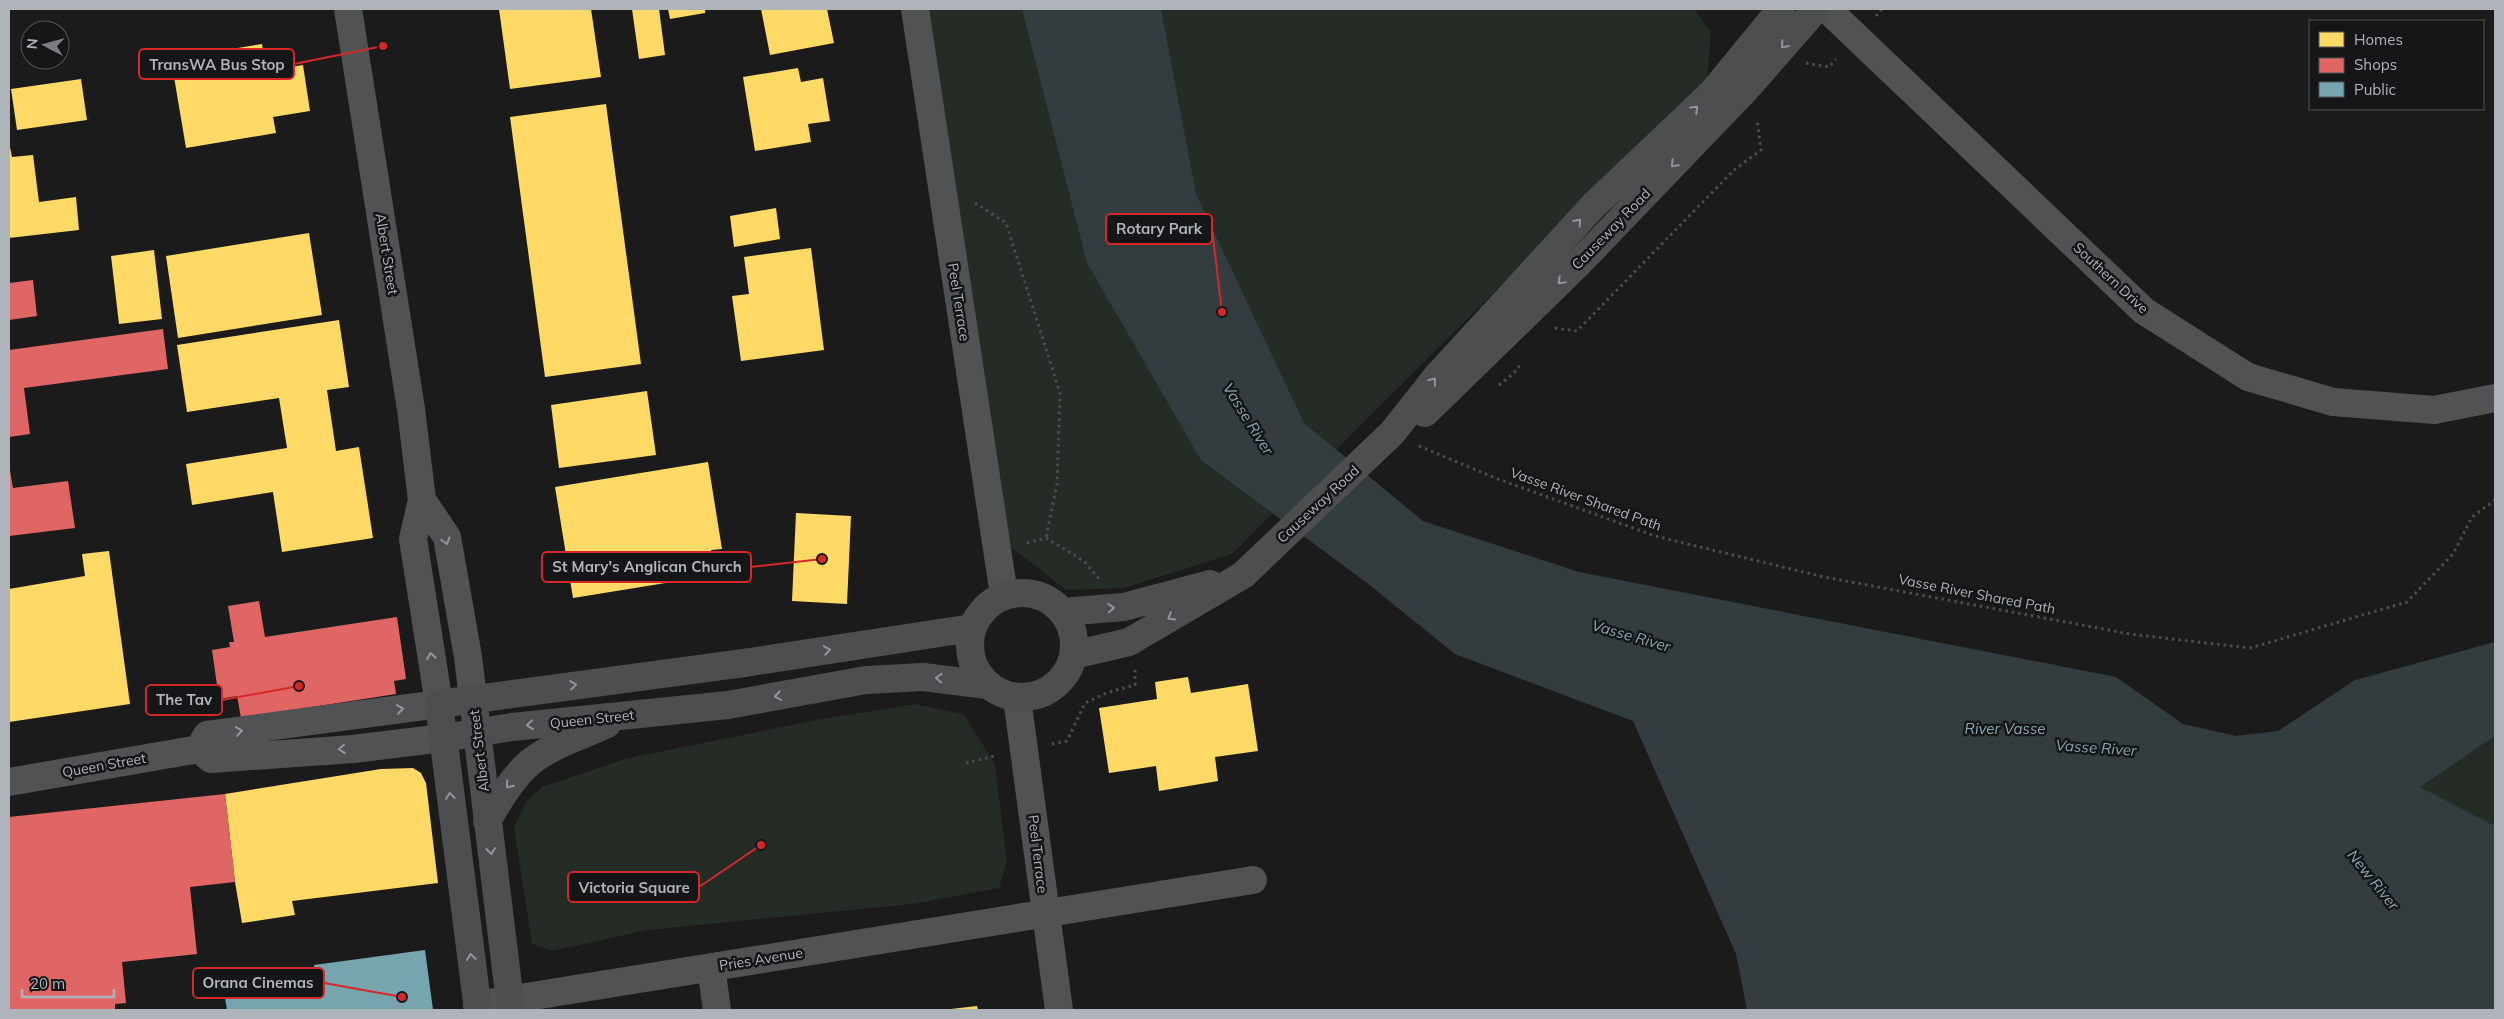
<svg xmlns="http://www.w3.org/2000/svg" width="2504" height="1019" font-family="Mulish,sans-serif">
<rect width="100%" height="100%" fill="#1b1b1b"/>
<!-- green -->
<path fill="#252b25" d="M920,9H1694L1711,32L1707,80L1232,554L1124,588L1066,590L1008,545Z
M915,704L963,714L995,764L1007,862L999,888L913,904L647,930L552,951L532,944L514,827L526,802L542,787L628,758L822,719Z
M2495,736V826L2419,787Z"/>
<!-- water -->
<path fill="#333d40" d="M1022,9H1161L1196,194L1304,423L1423,521L1579,572L2116,677L2183,724L2236,736L2278,731L2355,680L2495,642V736L2420,787L2495,826V1010H1747L1736,954L1633,721L1455,654L1367,583L1201,460L1087,263Z"/>
<!-- homes -->
<path fill="#ffd966" d="M499,9H591L601,77L510,89Z
M632,9H659L665,55L639,59Z
M668,9H705V13L670,19Z
M761,9H827L834,43L770,55Z
M262,44L266,71L303,65L310,111L273,117L276,133L186,148L171,59Z
M798,68L801,82L823,78L830,121L808,124L811,142L755,151L743,77Z
M81,79L87,120L17,130L11,89Z
M606,104L641,364L545,377L510,117Z
M9,142L12,157L33,155L39,202L76,197L79,230L9,238Z
M776,208L780,239L734,247L730,216Z
M309,233L322,315L178,338L166,256Z
M811,248L824,350L741,361L732,296L749,294L744,257Z
M154,250L162,319L119,324L111,256Z
M339,320L349,387L327,390L336,451L359,447L373,538L282,552L273,492L192,505L186,464L287,448L279,398L187,412L177,345Z
M647,391L656,455L559,468L551,405Z
M708,462L722,549L711,550L715,575L573,598L555,487Z
M796,513L851,516L847,604L792,601Z
M109,551L130,704L9,722V589L85,576L82,554Z
M1188,677L1191,693L1248,684L1258,751L1215,757L1218,781L1159,791L1156,766L1109,773L1099,708L1157,699L1155,682Z
M413,768L421,773L426,783L438,883L292,901L295,915L242,923L235,882L225,794L381,769Z
M977,1006L978,1010H951V1009Z"/>
<!-- shops -->
<path fill="#e06666" d="M33,280L37,316L9,320V283Z
M163,329L168,369L24,388L30,434L9,437V350Z
M9,465L13,488L68,481L75,528L9,536Z
M259,601L265,637L397,617L406,679L394,681L396,694L241,718L237,696L219,699L212,650L230,647L229,642H234L228,606Z
M225,794L235,882L190,887L197,954L122,962L126,1003L115,1004V1010H9V817Z"/>
<!-- public -->
<path fill="#76a5af" d="M425,950L433,1010H227L224,992L316,980L314,965Z"/>
<g fill="none" stroke-linecap="round" stroke-linejoin="round">
<!-- path -->
<path stroke="#4b4d4f" stroke-width="3" stroke-dasharray="2.5 4" stroke-linecap="butt" d="M1876,16L1882,9
M1806,63L1829,67L1836,59
M975,203L1006,223L1060,393L1057,484L1046,538
M1555,328L1577,331L1734,170L1761,150L1757,120
M1499,385L1513,374L1520,365
M1419,446L1498,479L1655,536L1824,577L2130,634L2250,648L2407,602L2453,554L2472,517L2495,500
M1027,543L1046,538L1084,561L1100,580
M1052,744L1067,741L1085,703L1106,693L1135,685V670
M966,763L994,756"/>
<!-- minor -->
<path stroke="#505254" stroke-width="28" d="M915,9L1004,595
M1827,9L2144,311L2248,377L2333,402L2434,410L2495,398
M422,500L447,537L468,657L473,698
M1017,698L1059,1010
M199,749L207,735L439,704L413,539L422,500L411,409L348,9
M9,782L199,749L211,759L353,749L443,738
M711,967L717,1010
M477,1005L1253,880"/>
<!-- major -->
<path stroke="#4d4e50" stroke-width="28" d="M1425,413L1577,265L1746,89L1816,9
M970 645a52 52 0 1 1 104 0a52 52 0 1 1-104 0Z
M1063,612L1124,607L1210,584
M1073,655L1129,642L1243,575L1392,433L1438,375L1594,205L1712,93L1781,9
M475,715L511,1010
M443,738L512,727L728,705L866,680L923,677L987,685
M487,821C498,802 509,783 525,767C546,746 581,737 607,724
M478,1010L439,704L744,663L972,628"/>
</g>
<!-- one-way arrows -->
<defs><path id="oneway-chevron" d="M-2-3.5L2.5 0L-2 3.5" fill="none" stroke-width="1.6" stroke-linecap="round" stroke-linejoin="round" transform="scale(1.25)"/></defs>
<g stroke="#91959a">
<use href="#oneway-chevron" transform="translate(1784 45) rotate(131)"/>
<use href="#oneway-chevron" transform="translate(1695 109) rotate(-44)"/>
<use href="#oneway-chevron" transform="translate(1674 164) rotate(134)"/>
<use href="#oneway-chevron" transform="translate(1578 222) rotate(-48)"/>
<use href="#oneway-chevron" transform="translate(1561 281) rotate(135)"/>
<use href="#oneway-chevron" transform="translate(1433 381) rotate(-51)"/>
<use href="#oneway-chevron" transform="translate(1111 608) rotate(-4)"/>
<use href="#oneway-chevron" transform="translate(1171 617) rotate(149)"/>
<use href="#oneway-chevron" transform="translate(827 650) rotate(-9)"/>
<use href="#oneway-chevron" transform="translate(939 678) rotate(-176)"/>
<use href="#oneway-chevron" transform="translate(573 685) rotate(-7)"/>
<use href="#oneway-chevron" transform="translate(778 696) rotate(170)"/>
<use href="#oneway-chevron" transform="translate(530 725) rotate(174)"/>
<use href="#oneway-chevron" transform="translate(509 785) rotate(129)"/>
<use href="#oneway-chevron" transform="translate(450 796) rotate(-97)"/>
<use href="#oneway-chevron" transform="translate(491 851) rotate(83)"/>
<use href="#oneway-chevron" transform="translate(471 957) rotate(-97)"/>
</g>
<g stroke="#92979b">
<use href="#oneway-chevron" transform="translate(446 541) rotate(74)"/>
<use href="#oneway-chevron" transform="translate(431 656) rotate(-99)"/>
<use href="#oneway-chevron" transform="translate(400 709) rotate(-8)"/>
<use href="#oneway-chevron" transform="translate(239 731) rotate(-8)"/>
<use href="#oneway-chevron" transform="translate(342 749) rotate(176)"/>
</g>
<g text-anchor="middle" stroke-width="5" stroke-linejoin="round" paint-order="stroke">
<!-- street labels -->
<g font-size="14" fill="#aeb4ba" stroke="#151617">
<text transform="translate(1611 229) rotate(-46)" y="5">Causeway Road</text>
<text transform="translate(387 254) rotate(81)" y="5">Albert Street</text>
<text transform="translate(2111 278) rotate(43)" y="5">Southern Drive</text>
<text transform="translate(959 302) rotate(81)" y="5">Peel Terrace</text>
<text transform="translate(1586 499) rotate(20)" y="5">Vasse River Shared Path</text>
<text transform="translate(1318 504) rotate(-43)" y="5">Causeway Road</text>
<text transform="translate(1977 594) rotate(11)" y="5">Vasse River Shared Path</text>
<text transform="translate(592 719) rotate(-6)" y="5">Queen Street</text>
<text transform="translate(479 751) rotate(-97)" y="5">Albert Street</text>
<text transform="translate(104 765) rotate(-10)" y="5">Queen Street</text>
<text transform="translate(1038 854) rotate(83)" y="5">Peel Terrace</text>
<text transform="translate(761 959) rotate(-9)" y="5">Pries Avenue</text>
</g>
<!-- water labels -->
<g font-size="15" font-style="italic" fill="#89a7b2" stroke="#151617">
<text transform="translate(1248 419) rotate(58)" y="5">Vasse River</text>
<text transform="translate(1631 636) rotate(16)" y="5">Vasse River</text>
<text x="2005" y="734">River Vasse</text>
<text transform="translate(2096 748) rotate(4)" y="5">Vasse River</text>
<text transform="translate(2373 880) rotate(51)" y="5">New River</text>
</g>
</g>
<!-- callouts -->
<path fill="none" stroke="#d62828" stroke-width="2" d="M383 46L294 64M1222 312L1212 229M822 559L751 567M299 686L222 700M761 845L699 887M402 997L324 983"/>
<g fill="#d62828" stroke="#151617" stroke-width="2">
<circle cx="383" cy="46" r="5"/>
<circle cx="1222" cy="312" r="5"/>
<circle cx="822" cy="559" r="5"/>
<circle cx="299" cy="686" r="5"/>
<circle cx="761" cy="845" r="5"/>
<circle cx="402" cy="997" r="5"/>
</g>
<g fill="#151617" stroke="#d62828" stroke-width="2">
<rect x="139" y="49" width="155" height="30" rx="5"/>
<rect x="1106" y="214" width="106" height="30" rx="5"/>
<rect x="542" y="552" width="209" height="30" rx="5"/>
<rect x="146" y="685" width="76" height="30" rx="5"/>
<rect x="568" y="872" width="131" height="30" rx="5"/>
<rect x="193" y="968" width="131" height="30" rx="5"/>
</g>
<g font-size="15" text-anchor="middle" font-weight="bold" fill="#aeb4ba">
<text x="217" y="70">TransWA Bus Stop</text>
<text x="1159" y="234">Rotary Park</text>
<text x="647" y="572">St Mary's Anglican Church</text>
<text x="184" y="705">The Tav</text>
<text x="634" y="893">Victoria Square</text>
<text x="258" y="988">Orana Cinemas</text>
</g>
<!-- border -->
<rect width="2504" height="1019" fill="none" stroke="#aeb4ba" stroke-width="20"/>
<!-- legend -->
<rect x="2309" y="20" width="175" height="90" fill="#151617" stroke="#525558"/>
<rect x="2319" y="32" width="25" height="15" fill="#ffd966" stroke="#525558"/>
<text x="2354" y="45" font-size="15" fill="#aeb4ba">Homes</text>
<rect x="2319" y="58" width="25" height="15" fill="#e06666" stroke="#525558"/>
<text x="2354" y="70" font-size="15" fill="#aeb4ba">Shops</text>
<rect x="2319" y="82" width="25" height="15" fill="#76a5af" stroke="#525558"/>
<text x="2354" y="95" font-size="15" fill="#aeb4ba">Public</text>
<!-- north arrow -->
<g transform="translate(45 45) rotate(276)"><circle r="24" fill="#151617" stroke="#525558"/>
<path d="M0-4L9 19L0 12L-9 19Z" fill="#7b7e82"/>
<text y="-8" font-size="14" font-weight="bold" text-anchor="middle" fill="#aeb4ba">N</text>
</g>
<!-- scale -->
<path d="M22 989v8h92v-8" fill="none" stroke="#aeb4ba" stroke-width="2.5"/>
<text x="30" y="989" font-size="15" fill="#aeb4ba" stroke="#151617" stroke-width="4" paint-order="stroke">20 m</text>
</svg>
